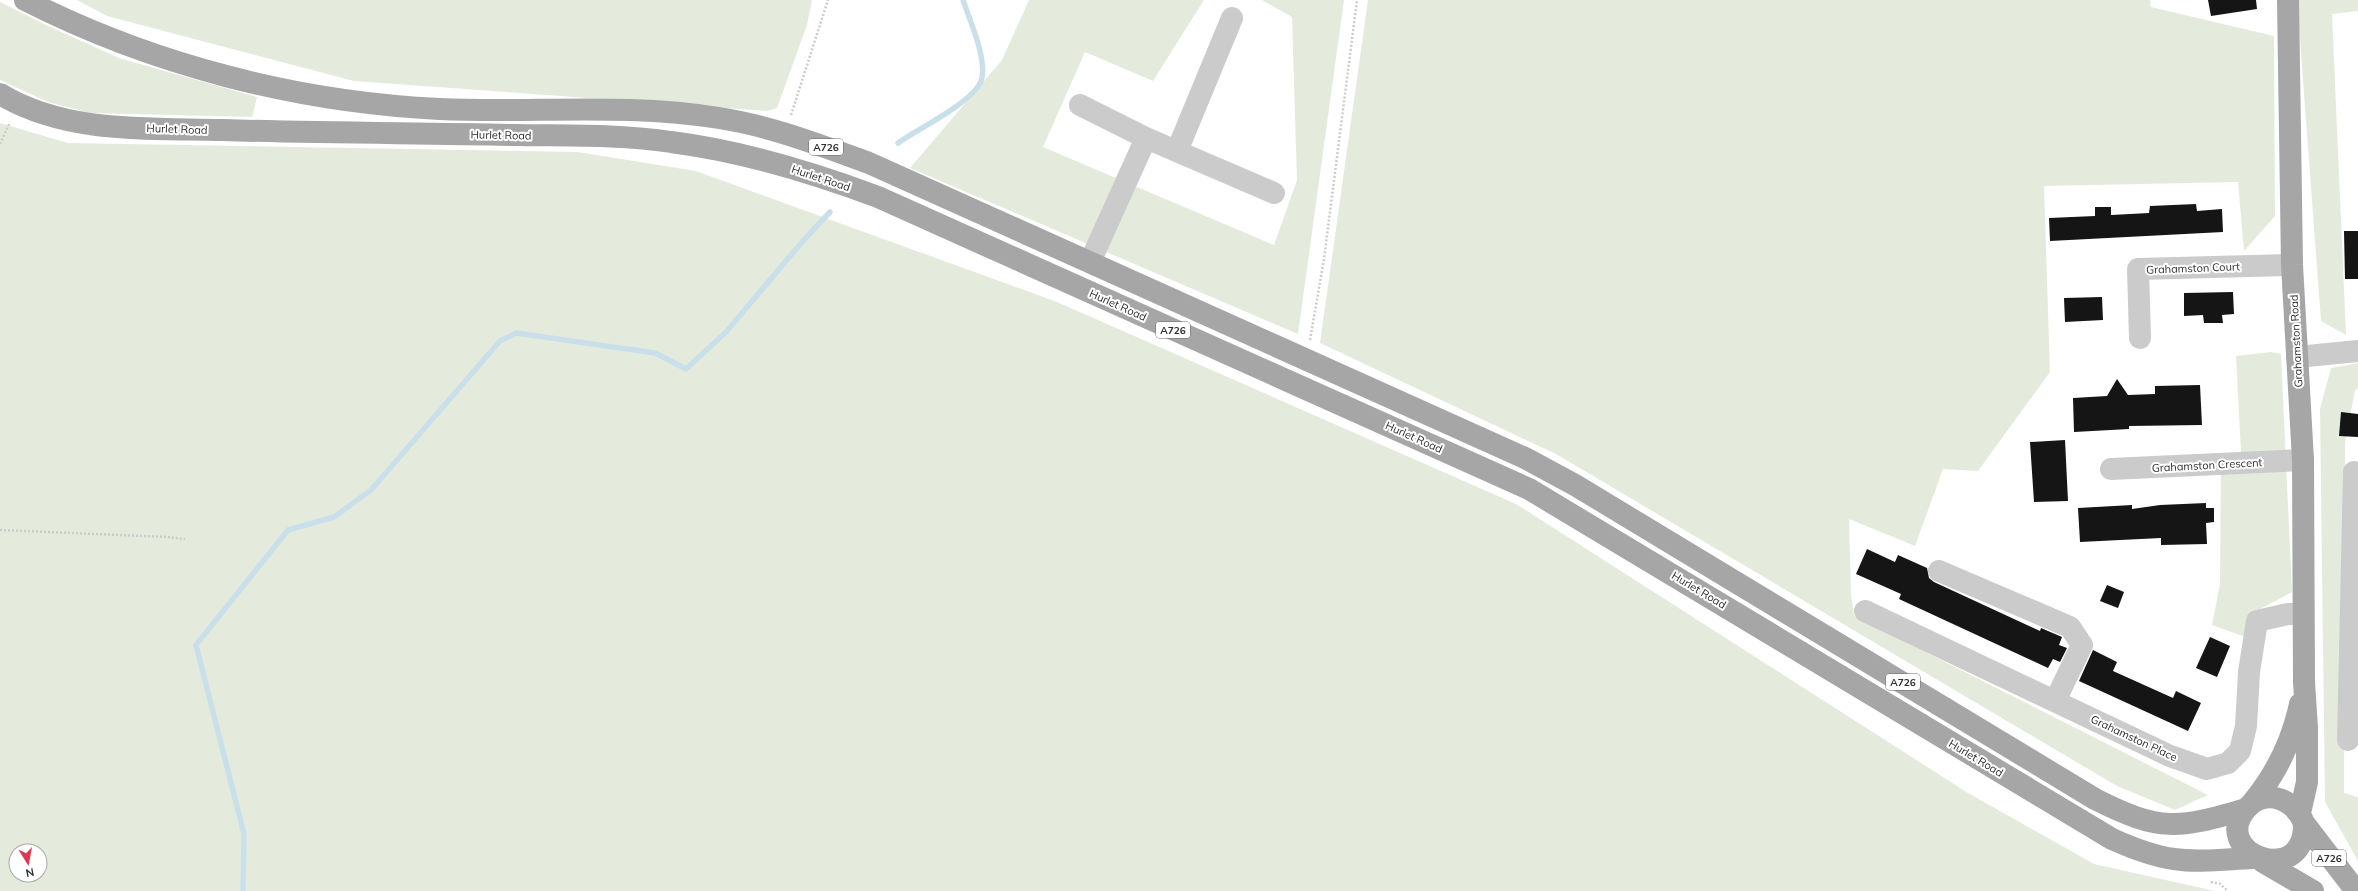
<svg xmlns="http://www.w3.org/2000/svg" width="2358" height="891" font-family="Mulish,sans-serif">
<rect width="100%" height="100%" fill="#fff"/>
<!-- green -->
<path fill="#e5ebdc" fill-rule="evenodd" d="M77,0H812L807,25L777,108L767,111L354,81L107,16Z
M1029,0H1204L1153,81L1085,52L1043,147L1274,245L1297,180L1292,17L1262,0H1344L1298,334L910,168L1002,60Z
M1368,0H2150L2151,7L2274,36L2275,216L2244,251L2238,182L2044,186L2050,372L1978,471L1943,469L1915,546L1849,519L1851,595L1854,616L2208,795L2175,810L2117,786L1556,454L1320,343Z
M2297,0H2358V11L2332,14L2346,335L2321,321Z
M0,2L46,25L119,58L257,97L252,117L90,113L48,102L0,80Z
M0,123L68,143L578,152L696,171L1057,302L1516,504L1968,793L2094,864L2215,891H0ZM16,851H40V875H16Z
M2271,352L2281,354L2292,592L2260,609L2251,639L2212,625L2220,584L2221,454L2241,452L2236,356Z
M2358,363V388L2355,390L2345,443L2344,793L2358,797V861L2325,802L2320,409L2331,368Z"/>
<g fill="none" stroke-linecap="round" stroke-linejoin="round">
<!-- stream -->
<path stroke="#c9e0ea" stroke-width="5.5" d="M898,143C917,129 977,101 982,78C986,56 970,21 963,0
M243,891L244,834L196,645L288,530L334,517L371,490L500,341L516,333L655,353L686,369L726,332L802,242L830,212"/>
</g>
<!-- building -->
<path fill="#151515" d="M2208,0H2256L2257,9L2211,16Z
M2196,204L2197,211L2222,209L2223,232L2050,241L2049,218L2095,216V207H2111V215L2149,213L2150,206Z
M2344,231H2358V279H2345Z
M2233,292L2234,314L2222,315L2223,323H2204L2203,315L2184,316V293Z
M2102,297L2103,320L2065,322L2064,298Z
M2117,379L2128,395L2155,394V386L2200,385L2202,425L2129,426V429L2074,432L2073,398L2107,396Z
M2341,412L2358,414V437L2339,436Z
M2065,440L2068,501L2034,502L2030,442Z
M2206,503V508H2214V522L2206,523L2207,544L2161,545V538L2080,542L2078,508L2132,505V509L2160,505Z
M1867,549L1895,562L1898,555L1927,568L1929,578L1934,582L2040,631L2041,628L2062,637L2059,645L2067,648L2060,662L2053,659L2048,668L1899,599L1901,594L1856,574Z
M2107,585L2124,592L2118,608L2100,601Z
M2210,637L2230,646L2217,677L2196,668Z
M2093,650L2117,662L2113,671L2173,698L2176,691L2201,703L2188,731L2079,681Z"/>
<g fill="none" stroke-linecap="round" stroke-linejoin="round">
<!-- path -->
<path stroke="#cbcbcb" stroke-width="2.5" stroke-dasharray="2 2" stroke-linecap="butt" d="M791,115L828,0
M0,144L10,122
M1310,340L1324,259L1357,0
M0,530L168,537L185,539
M2211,882L2220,884L2228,891"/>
<!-- minor -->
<path stroke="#cbcbcb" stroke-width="22" d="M1080,105L1146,138L1274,193
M1177,151L1232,18
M1090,262L1146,138
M2140,338L2138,269L2292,265
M2297,357L2358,351
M2111,469L2303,460
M1939,571L2070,627L2082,645L2055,701
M1865,611L2170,756L2207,769L2228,763L2240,751L2246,726L2249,672L2257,621L2288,614H2303
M2348,740L2354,472"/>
<!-- major -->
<path stroke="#a6a6a6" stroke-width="22" d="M25,0C153,65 297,102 440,109C533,113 627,103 719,118C771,126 820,145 869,163L1525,458L1575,485L2095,799C2160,832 2178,829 2246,809
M2288,0L2292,265L2303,460L2304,682L2307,728V782L2300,813
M0,94C66,134 149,128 223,130C320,133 417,133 514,135C566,136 619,134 671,142C742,151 811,172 878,197L1529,489L2112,839C2132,848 2152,856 2174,859C2200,863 2227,859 2253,858
M2252,803C2276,774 2292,742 2300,704
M2304,823C2306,891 2205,852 2248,807C2268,787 2295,801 2304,823L2356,891
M2263,862L2313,891"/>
</g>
<g text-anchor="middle" stroke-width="4" stroke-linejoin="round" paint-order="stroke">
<!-- shield labels -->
<g fill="#fff" stroke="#6d6d6d" stroke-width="1">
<rect x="809" y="139" width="34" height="16" rx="3"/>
<rect x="1156" y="322" width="34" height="16" rx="3"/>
<rect x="1886" y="674" width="34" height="16" rx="3"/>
<rect x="2312" y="850" width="34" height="16" rx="3"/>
</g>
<g font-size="10" font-weight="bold" fill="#2e2e2e">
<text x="826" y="151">A726</text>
<text x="1173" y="334">A726</text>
<text x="1903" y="686">A726</text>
<text x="2329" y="862">A726</text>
</g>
<!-- street labels -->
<g font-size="11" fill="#2e2e2e" stroke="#fff">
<text transform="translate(177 129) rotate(2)" y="4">Hurlet Road</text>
<text transform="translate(501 135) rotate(1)" y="4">Hurlet Road</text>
<text transform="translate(821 178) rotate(18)" y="4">Hurlet Road</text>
<text transform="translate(2193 268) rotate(-2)" y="4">Grahamston Court</text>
<text transform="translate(1118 305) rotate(24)" y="4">Hurlet Road</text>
<text transform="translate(2296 341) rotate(-93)" y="4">Grahamston Road</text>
<text transform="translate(1414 437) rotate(24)" y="4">Hurlet Road</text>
<text transform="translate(2207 465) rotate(-3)" y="4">Grahamston Crescent</text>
<text transform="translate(1699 590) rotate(31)" y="4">Hurlet Road</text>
<text transform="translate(2134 738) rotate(25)" y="4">Grahamston Place</text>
<text transform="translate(1976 758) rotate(31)" y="4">Hurlet Road</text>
</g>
</g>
<!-- north arrow -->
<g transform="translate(28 863) rotate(169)"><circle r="19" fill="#ffffff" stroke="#ababab"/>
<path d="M0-3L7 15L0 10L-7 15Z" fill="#de374f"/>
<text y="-6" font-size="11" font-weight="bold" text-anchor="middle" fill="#2e2e2e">N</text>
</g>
</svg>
